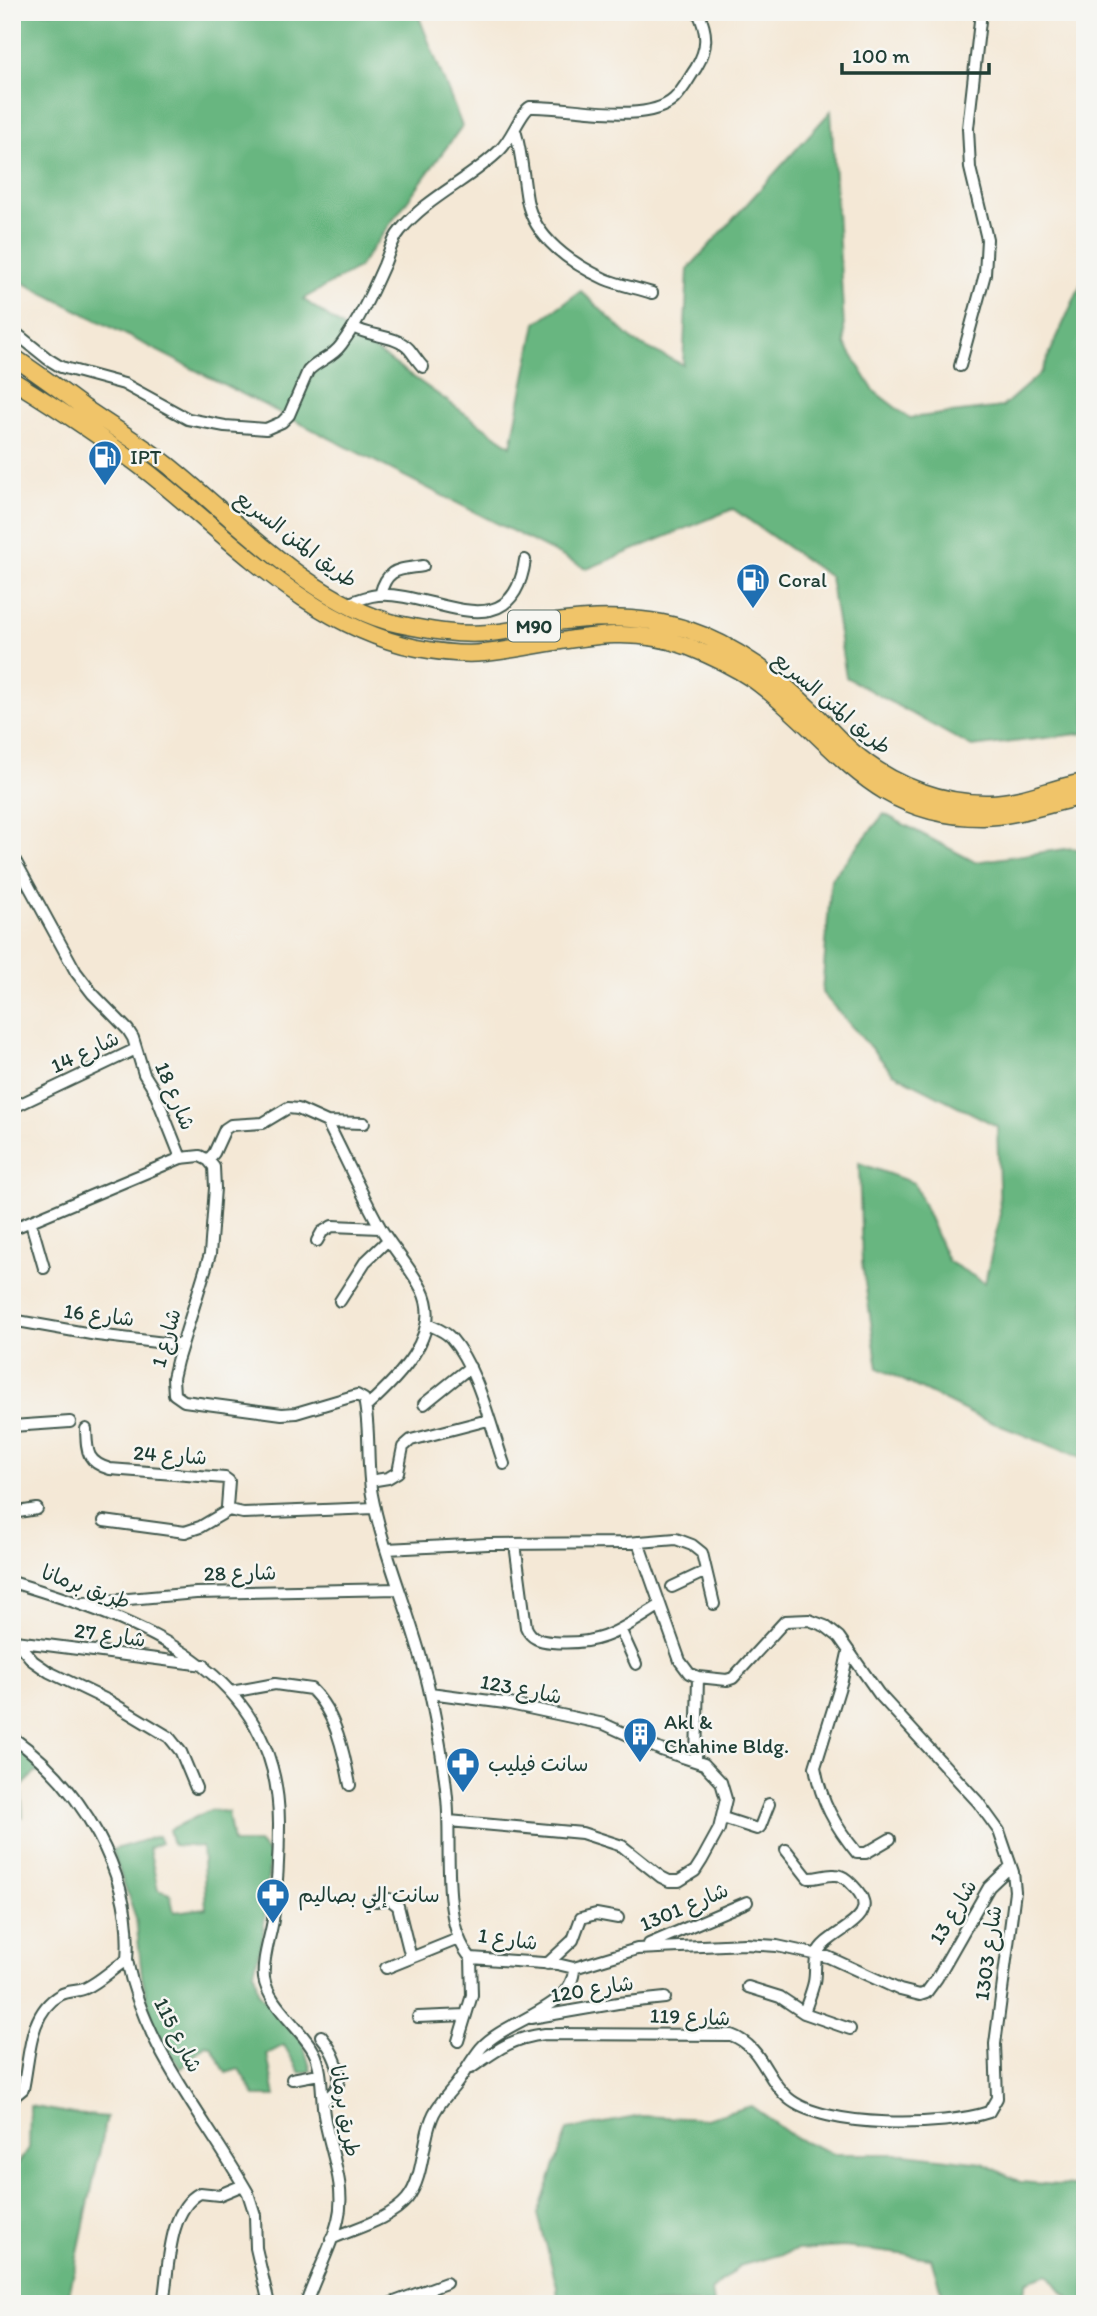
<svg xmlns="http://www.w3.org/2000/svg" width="1097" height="2316" font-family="Itim,'Playpen Sans Arabic',sans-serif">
<rect width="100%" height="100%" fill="#f6f6f2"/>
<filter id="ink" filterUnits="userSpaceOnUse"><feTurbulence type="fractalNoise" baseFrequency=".0143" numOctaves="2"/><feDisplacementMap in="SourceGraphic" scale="14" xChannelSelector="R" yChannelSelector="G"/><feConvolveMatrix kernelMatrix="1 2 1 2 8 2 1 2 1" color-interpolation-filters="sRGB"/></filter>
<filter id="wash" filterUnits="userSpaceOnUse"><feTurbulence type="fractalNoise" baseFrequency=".00686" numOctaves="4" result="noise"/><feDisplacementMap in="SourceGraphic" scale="28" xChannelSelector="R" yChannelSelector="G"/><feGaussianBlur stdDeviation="1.57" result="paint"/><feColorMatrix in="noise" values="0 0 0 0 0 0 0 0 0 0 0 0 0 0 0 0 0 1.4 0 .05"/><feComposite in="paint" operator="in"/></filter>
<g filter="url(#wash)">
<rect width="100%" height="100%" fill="#f4e8d6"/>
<!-- forest -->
<path fill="#67b680" stroke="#437a5a" stroke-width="2" d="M12,12H417L462,126L358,268L303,299L511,446L536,323L581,291L635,342L683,365L688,269L831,111L845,344L874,391L909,418L1002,407L1041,373L1085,275V733L972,747L846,677L830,577L733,509L587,569L12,277Z
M884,814L975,862L1072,848L1085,851V1459L978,1417L878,1368L862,1263L859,1163L914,1183L948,1261L985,1283L1000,1214L997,1126L893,1073L822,993L831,879Z
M12,1741L49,1769L43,1773L35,1772L21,1788L23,1817L16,1816L12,1803Z
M210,1810L228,1812L233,1843H259L270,1855L263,1936L254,1971L258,1992L302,2040L311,2071L300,2073L284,2045L267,2054L275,2096H255L239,2069L226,2073L211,2046L205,2045L181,2069L153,2025L142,1977L136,1918L112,1850L158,1836L161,1843L149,1848L158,1890L170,1894L174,1912L206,1908L202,1847L173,1845L169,1830Z
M30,2106L74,2114L107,2117L67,2304H12V2172L29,2148Z
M751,2106L794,2137L834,2154H905L983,2163L1020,2182L1085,2187V2304C1068,2304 1058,2286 1048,2274L1027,2281L1020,2304H947L944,2301L931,2258L844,2247L797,2250L739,2266L711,2291L713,2304H558L557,2286L538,2214L567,2130L641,2116L706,2119Z"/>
</g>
<g filter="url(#ink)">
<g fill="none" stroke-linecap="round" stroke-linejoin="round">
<!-- minor casing -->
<g stroke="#3f574c" stroke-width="14">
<path id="minor" d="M515,130C522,154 523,177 527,200C534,238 572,264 605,279C619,285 637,288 652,293
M353,327C370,337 396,335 409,349C414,355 418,362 423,367
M12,330L48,359L61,367L124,384L188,419L225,426L266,429L282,422L289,415L308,371C318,360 332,358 341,345C359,321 372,292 384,265C389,253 392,240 400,231C427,197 470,180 500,150C511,140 521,112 530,107C568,105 644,126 674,99C683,91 689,78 696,68C708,48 708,33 698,12
M960,366L985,274L987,239L970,168L968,128L981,12
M380,595C387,567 399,570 423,566
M347,604C357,600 367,596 378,595C433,591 512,652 525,560
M12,855L76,972L92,993L128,1030L133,1038L144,1074L154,1090L181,1158
M12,1065V1070
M12,1108L136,1049
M327,1122C345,1157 361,1193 380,1227C393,1249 411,1268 422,1290C444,1334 396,1380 366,1407
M208,1160L214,1153L225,1129L231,1125L263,1123L288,1108L298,1109L327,1122L364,1123
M31,1223L44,1268
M12,1229L181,1158L200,1156L208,1160L214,1167L215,1188L210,1254L177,1361L173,1378L174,1394L184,1401L282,1414L296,1413L357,1395L364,1399C371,1431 366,1463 372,1495C385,1562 416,1626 430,1693C437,1726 444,1765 447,1798C452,1844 440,1924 471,1958L557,1964L574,1968C574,2009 505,2020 481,2048C472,2059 465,2072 457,2083C448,2095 437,2104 432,2118C422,2142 424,2178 407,2199C389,2220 355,2228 331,2239
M317,1241L322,1232L332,1226L380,1228
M340,1301L365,1262L388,1240
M12,1320L97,1335L182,1345
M427,1324C436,1328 445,1331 451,1338C478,1369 490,1425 504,1464
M424,1404L470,1367
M12,1426L70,1422
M86,1429C87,1451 86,1462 110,1469L225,1478L229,1481L227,1507L229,1510L243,1513L375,1508
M370,1481L388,1478L398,1472L403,1447L411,1440L488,1420
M12,1513L37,1509
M104,1521L185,1532L200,1527L229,1510
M515,1544L526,1627C531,1639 540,1641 552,1642C602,1646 620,1630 659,1606
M386,1549L488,1544L627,1543L676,1539L692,1545L702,1553L714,1604
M12,1582C137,1620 280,1668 279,1825C279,1856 277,1889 273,1920C270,1939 262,1959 264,1978C268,2005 302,2029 314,2052C323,2069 321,2096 324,2115C329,2148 347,2186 338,2220C331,2249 315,2276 306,2304
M672,1587L706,1571
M84,1603L196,1593L399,1589
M621,1631L636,1664
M15,1641L204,1665
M17,1642L33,1661L49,1672L109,1701L169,1737L181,1752L196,1788
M848,1653L842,1680L815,1767C821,1801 835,1826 857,1853H866L890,1839
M231,1692L275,1684L311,1689C336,1713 344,1753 350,1785
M430,1693L505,1703L604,1724L661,1750L704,1764L721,1782L726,1799L719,1829L702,1860L695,1871L679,1881H669L661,1877L622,1846L582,1833L449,1821
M12,1737C81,1786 134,1874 127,1960
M696,1760L698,1677
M723,1818L757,1829L760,1827L769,1804
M786,1850L808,1878C817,1879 825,1874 835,1875C844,1875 851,1883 857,1890C883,1921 826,1931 817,1954C814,1962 816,1973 814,1982C812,1992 807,2003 804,2013
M376,1901L389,1899L398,1906L411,1958
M649,1944L747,1902
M547,1964L573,1940L581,1918L596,1914L618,1918
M386,1968L458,1939
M574,1968L637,1949L745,1944L777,1946L828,1957L900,1990L920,1995L926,1993L937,1978L989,1887L1011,1866
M748,1987L780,1997L804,2013L850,2029
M418,2017L466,2015
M531,2018L618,2003L665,1998
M321,2036C331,2048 345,2073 336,2089C333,2094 327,2098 323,2101
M458,2041L472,1995L471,1958
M471,2068C498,2049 512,2038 545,2034L731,2035C763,2047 764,2077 788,2098C824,2129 945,2127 989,2112L997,2098L995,2044L1015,1891L1013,1872L999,1831L978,1802L879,1694L839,1637L825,1626L809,1620L785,1621L733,1678L727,1680L698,1677L689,1673L680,1661L638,1542
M292,2079L319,2074
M12,2098L23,2089C30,2058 28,2013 60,1995C69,1990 78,1992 86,1988C101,1981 113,1968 127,1960C144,2048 205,2117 248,2193L255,2215L256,2248L269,2304
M163,2304C169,2271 167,2210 200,2193L219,2195L243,2185
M389,2304L446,2283"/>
</g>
<!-- highway casing -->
<g stroke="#3f574c" stroke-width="19">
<path id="highway" d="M12,356C36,372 59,389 82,406C111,426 141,444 168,465C234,518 314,605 398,624C427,630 459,636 489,633C509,632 529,626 549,623C596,616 644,615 689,630C735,645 781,680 815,714C830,729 843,745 859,757C895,786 943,804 989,803C1021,803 1054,787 1085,782
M12,380C59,409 105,439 149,473C231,538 309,626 417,648C438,652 463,655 484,653C555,646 618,620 689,647C712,656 733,666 754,680C834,738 869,818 983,817C1018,816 1051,803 1085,796"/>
</g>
<!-- minor -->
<use href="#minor" stroke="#fff" stroke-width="10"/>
<!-- highway -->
<use href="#highway" stroke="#f0c469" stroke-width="16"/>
</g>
</g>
<!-- icons -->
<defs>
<g id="fuel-pin" transform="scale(1.75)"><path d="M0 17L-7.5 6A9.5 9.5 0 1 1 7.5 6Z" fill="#1f6fb2" stroke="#f6f6f2"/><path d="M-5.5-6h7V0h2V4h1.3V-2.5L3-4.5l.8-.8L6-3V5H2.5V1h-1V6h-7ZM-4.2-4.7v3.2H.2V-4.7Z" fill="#fff"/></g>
<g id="building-pin" transform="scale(1.75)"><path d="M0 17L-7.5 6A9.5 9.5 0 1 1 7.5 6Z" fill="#1f6fb2" stroke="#f6f6f2"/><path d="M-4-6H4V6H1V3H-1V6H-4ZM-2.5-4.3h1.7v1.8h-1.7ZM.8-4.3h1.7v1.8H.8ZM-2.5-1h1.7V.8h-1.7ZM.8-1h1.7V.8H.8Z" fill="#fff"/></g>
<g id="pharmacy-pin" transform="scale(1.75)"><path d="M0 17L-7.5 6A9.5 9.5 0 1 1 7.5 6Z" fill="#1f6fb2" stroke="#f6f6f2"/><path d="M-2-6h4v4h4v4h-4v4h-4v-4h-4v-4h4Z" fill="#fff"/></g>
</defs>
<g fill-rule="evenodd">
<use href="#fuel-pin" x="105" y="457"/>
<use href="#fuel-pin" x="753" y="580"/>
<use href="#building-pin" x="640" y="1734"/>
<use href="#pharmacy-pin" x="463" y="1764"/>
<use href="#pharmacy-pin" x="273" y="1895"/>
</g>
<g text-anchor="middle" stroke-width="5" stroke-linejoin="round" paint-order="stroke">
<!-- shield labels -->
<rect fill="#f6f6f2" stroke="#60746d" stroke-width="2" x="508" y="610.5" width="52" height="31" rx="5"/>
<g font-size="19" font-weight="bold" fill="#1f3d34">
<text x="534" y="633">M90</text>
</g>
<!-- poi labels -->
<g font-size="21" fill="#1f3d34" stroke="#f6f6f2" text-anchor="start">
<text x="130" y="464">IPT</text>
<text x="778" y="587">Coral</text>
<text x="664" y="1729">Akl &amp;<tspan x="664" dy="24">Chahine Bldg.</tspan></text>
<text x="488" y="1771">سانت فيليب</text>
<text x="298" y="1902">سانت إلي بصاليم</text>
</g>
<!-- street labels -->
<g font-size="21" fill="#1f3d34" stroke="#f6f6f2">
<text transform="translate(296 539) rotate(37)" y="7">طريق المتن السريع</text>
<text transform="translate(832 703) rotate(40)" y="7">طريق المتن السريع</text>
<text transform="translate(85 1052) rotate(-25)" y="7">شارع 14</text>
<text transform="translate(175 1096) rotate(67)" y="7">شارع 18</text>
<text transform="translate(99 1315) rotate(7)" y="7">شارع 16</text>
<text transform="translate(166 1338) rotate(-74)" y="7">شارع 1</text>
<text transform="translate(170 1455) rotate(4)" y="7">شارع 24</text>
<text transform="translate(240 1573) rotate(-1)" y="7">شارع 28</text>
<text transform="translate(86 1587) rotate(20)" y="7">طريق برمانا</text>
<text transform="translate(110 1635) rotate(8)" y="7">شارع 27</text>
<text transform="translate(521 1689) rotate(11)" y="7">شارع 123</text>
<text transform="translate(684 1907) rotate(-23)" y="7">شارع 1301</text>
<text transform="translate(953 1912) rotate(-59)" y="7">شارع 13</text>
<text transform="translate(508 1939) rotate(8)" y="7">شارع 1</text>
<text transform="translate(988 1953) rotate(-82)" y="7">شارع 1303</text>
<text transform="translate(592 1989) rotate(-9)" y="7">شارع 120</text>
<text transform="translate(690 2017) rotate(2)" y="7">شارع 119</text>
<text transform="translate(178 2035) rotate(63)" y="7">شارع 115</text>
<text transform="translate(345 2111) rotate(80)" y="7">طريق برمانا</text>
</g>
</g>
<!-- margin -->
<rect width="1097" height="2316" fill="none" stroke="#f6f6f2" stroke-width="42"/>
<!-- scale -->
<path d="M842 63v10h147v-10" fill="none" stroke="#1f3d34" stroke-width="3.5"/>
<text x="852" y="63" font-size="21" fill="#1f3d34" stroke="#f6f6f2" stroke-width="5" paint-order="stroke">100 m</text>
</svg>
